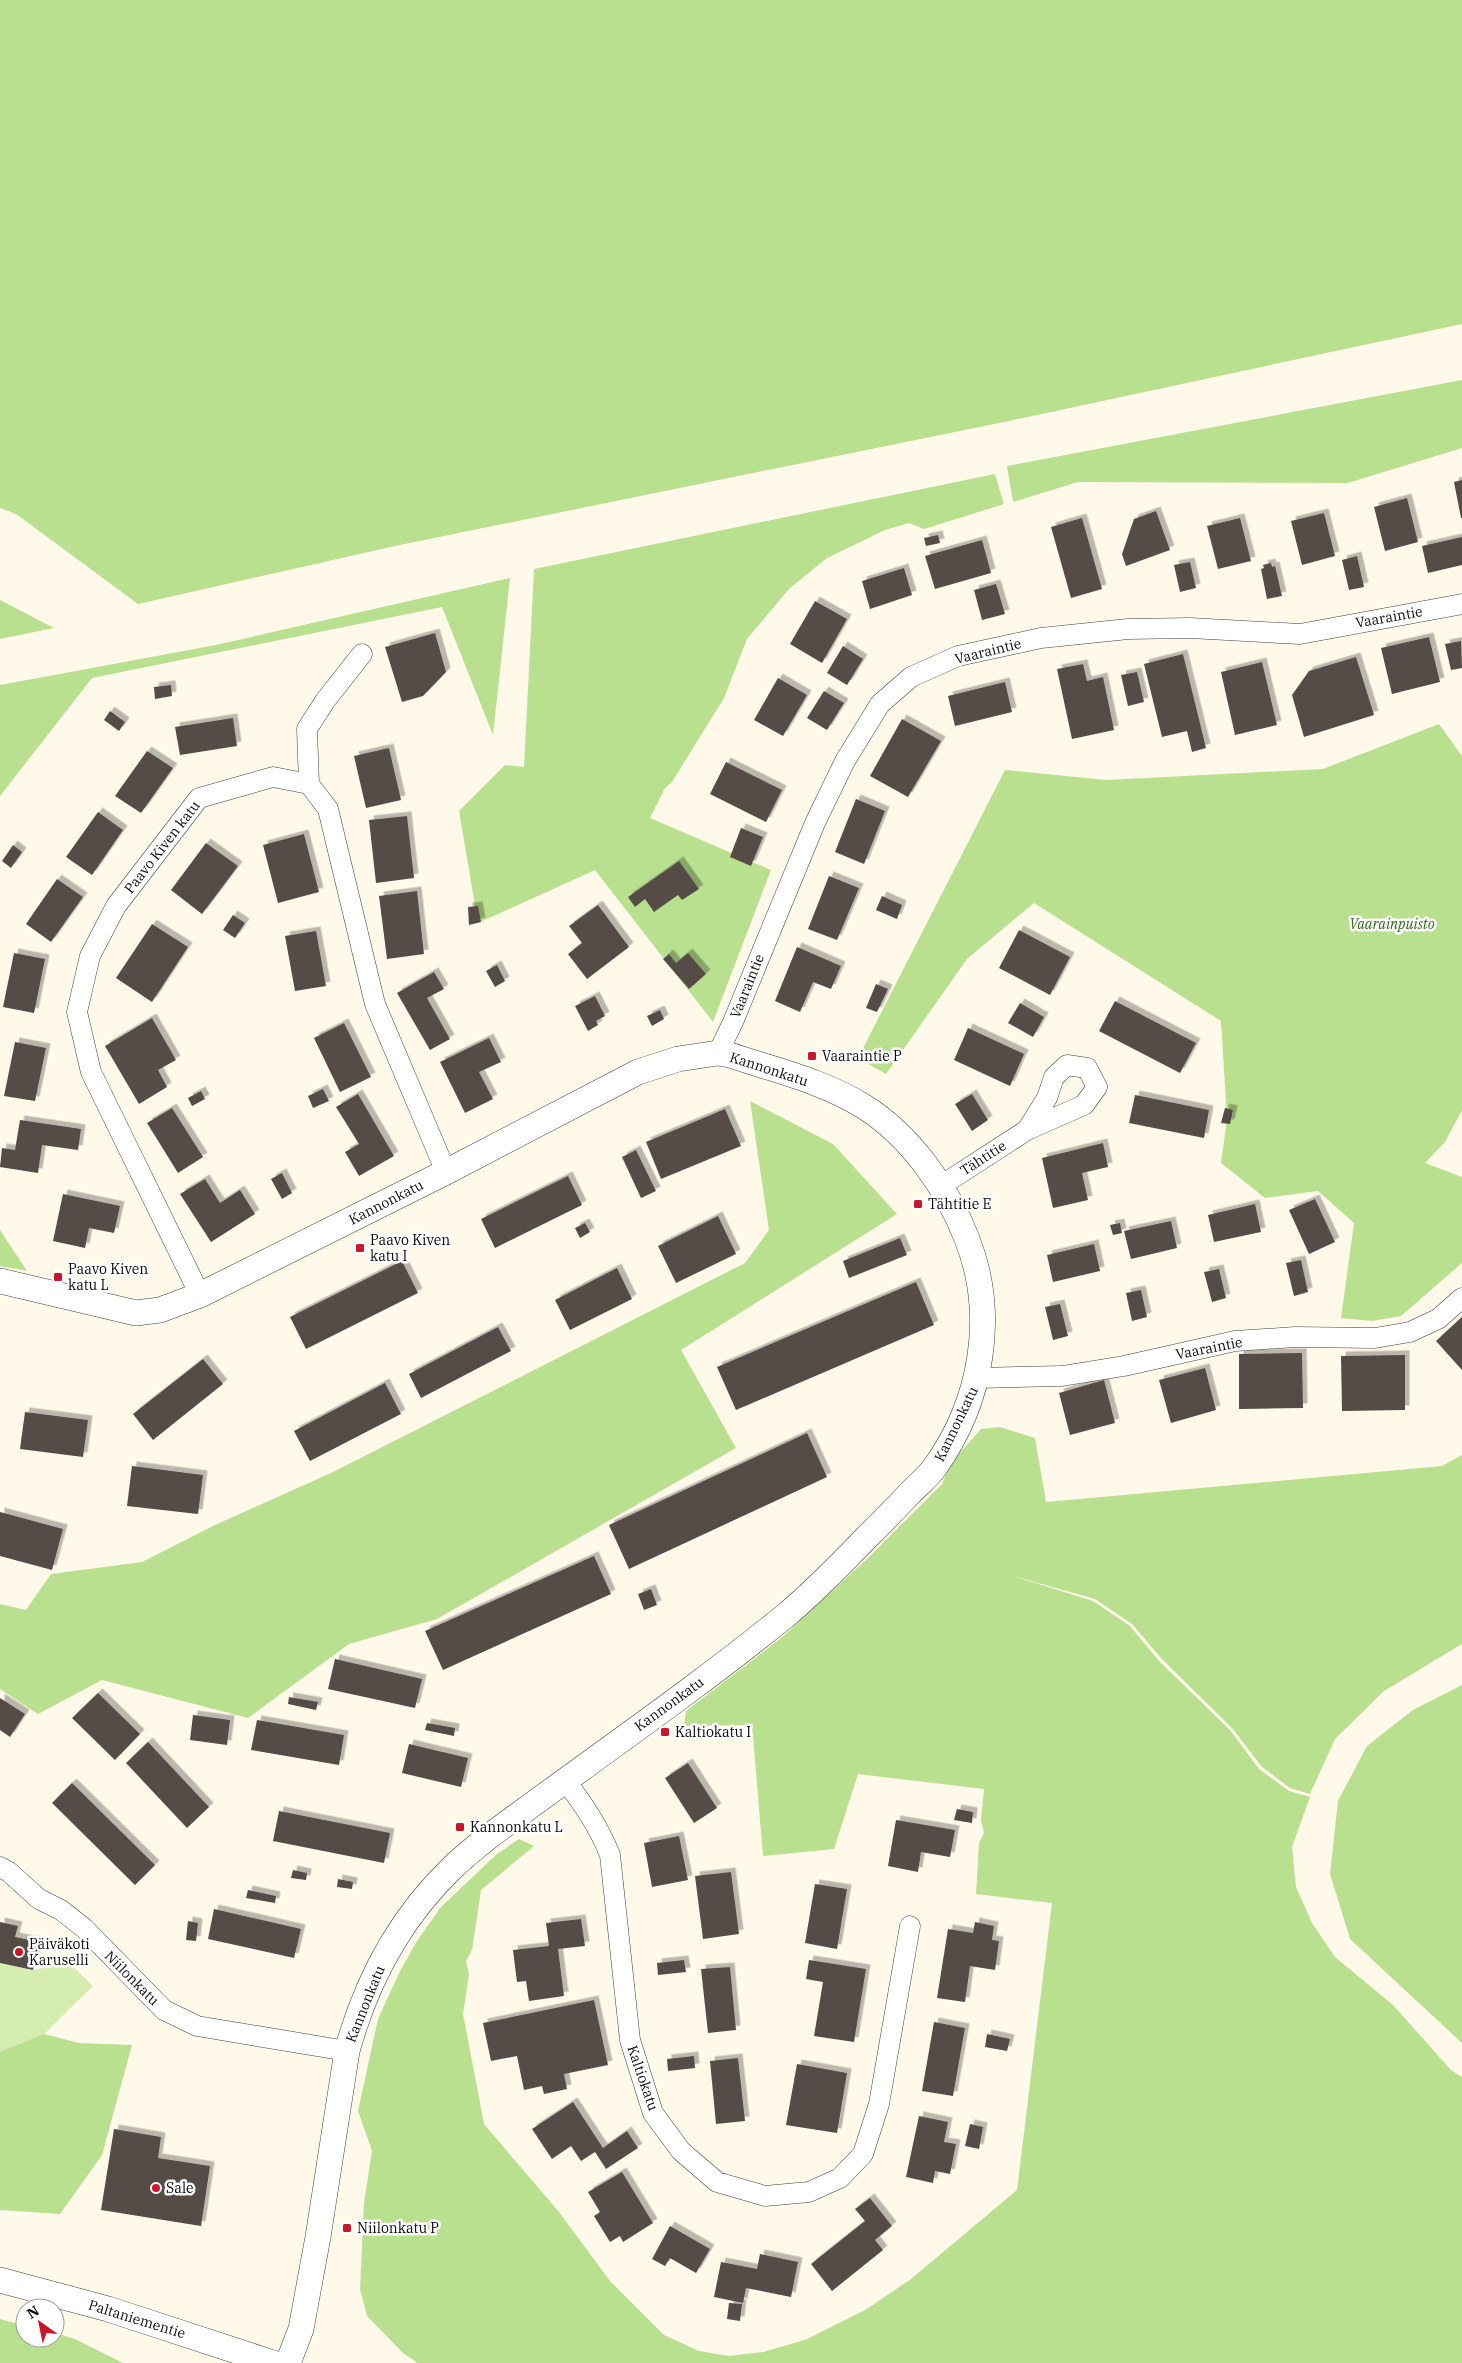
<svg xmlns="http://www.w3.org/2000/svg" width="1462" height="2363" font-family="'IBM Plex Serif',serif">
<defs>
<filter id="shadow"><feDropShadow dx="4.5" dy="-4.5" stdDeviation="0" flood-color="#0004"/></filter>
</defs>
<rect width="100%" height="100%" fill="#fff9ea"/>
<!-- green -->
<path fill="#d5edb0" d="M0,1963L33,1970L69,1963L93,1986L0,2077Z"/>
<!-- forest -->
<path fill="#b9e08e" d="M0,0H1462V324L1004,422L395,546L138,604L16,514L0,508Z
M1462,380V448L1348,483L1078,482L1013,502L1007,466Z
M995,474L1004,504L924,529L909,523L885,530L827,558L789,589L747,639L724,698L672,782L665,788L650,818L771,870L713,1022L595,870L478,923L459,811L505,765L524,767L534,569Z
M510,578L493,735L442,607L92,678L0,796V685L216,645Z
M0,600L54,628L0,639Z
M1439,724L1462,756V1110L1445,1142L1425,1163L1462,1177V1263L1401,1316L1372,1321L1341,1318L1354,1223L1318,1191L1265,1198L1221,1163L1227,1119L1221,1021L1034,903L967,959L886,1074L858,1058L1005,770L1106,780L1323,769Z
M750,1101L833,1144L897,1214L681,1350L736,1448L437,1619L349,1644L248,1718L102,1680L38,1714L0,1689V1604L26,1610L51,1574L142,1562L215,1525L331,1473L745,1263L769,1230Z
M0,1230L27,1271L0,1266Z
M1000,1427L1035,1438L1046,1502L1442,1466L1462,1455V1644L1384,1691L1335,1739L1310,1794L1290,1788L1262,1767L1232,1728L1161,1658L1132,1624L1095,1599L1010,1575L1093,1601L1130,1626L1159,1661L1230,1730L1259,1769L1289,1791L1310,1797L1292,1847L1296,1887L1312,1923L1335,1957L1393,2005L1451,2070L1462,2077V2363H418L403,2353L367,2316L360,2289L364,2203L372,2151L358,2111L378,2019L400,1971L417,1941L441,1907L497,1854L519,1839L534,1846L481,1890L472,1950L466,1961L469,1974L463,2014L484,2124L559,2212L610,2281L664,2335L699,2351L729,2356L763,2352L805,2340L865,2310L911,2279L1017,2190L1052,1903L976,1894L979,1843L984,1833L981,1820L984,1789L858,1774L834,1849L763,1856L752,1725L684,1726L686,1711L780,1639L869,1557L942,1484L950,1464L981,1429Z
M1462,1685V2043L1350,1939L1330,1874L1338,1801L1367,1746L1413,1710Z
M44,2034L79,2043L132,2045L102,2155L60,2214L0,2210V2052Z
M0,2319L25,2326V2338H55V2333L75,2339L123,2363H0Z"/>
<!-- building -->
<path fill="#554b47" filter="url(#shadow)" d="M1462,480V518H1461L1454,482Z
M1407,498L1418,542L1385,551L1374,507Z
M1156,511L1170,550L1126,566L1122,554L1134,519Z
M1324,513L1335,556L1302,565L1291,521Z
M1082,518L1102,589L1071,598L1051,527Z
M1240,518L1251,561L1218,569L1207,526Z
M938,535L940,543L926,546L924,538Z
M1462,537V565L1428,573L1422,546Z
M982,540L991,573L935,589L925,556Z
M1357,556L1364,587L1349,590L1342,560Z
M1190,562L1196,588L1180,592L1174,565Z
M1271,563L1272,567L1275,566L1282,596L1267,599L1261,569L1264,568L1263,565Z
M904,568L912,595L870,609L862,581Z
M996,584L1005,614L982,620L974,590Z
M815,601L847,619L822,663L790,644Z
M435,633L446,672L423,696L402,702L385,647Z
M1429,637L1440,682L1392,694L1381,648Z
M1461,641L1462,668L1451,670L1445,644Z
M843,646L863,659L847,685L827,673Z
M1183,654L1206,748L1192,752L1187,731L1162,737L1144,664Z
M1356,657L1374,715L1304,737L1292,695L1309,671Z
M1262,662L1277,725L1235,735L1221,672Z
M1083,664L1087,681L1103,677L1114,730L1072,739L1057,669Z
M1137,672L1144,702L1128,706L1121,675Z
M778,678L807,695L783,736L754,720Z
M1005,682L1012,712L955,726L948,696Z
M171,685L172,696L155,699L154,687Z
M824,691L844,703L827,730L807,718Z
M110,711L125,722L119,731L104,720Z
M233,718L237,746L180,755L175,727Z
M902,719L941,741L908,797L870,776Z
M389,748L401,800L366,808L354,756Z
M147,751L173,768L141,813L115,796Z
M726,762L782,790L766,822L710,794Z
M856,799L885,811L864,864L835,852Z
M98,812L123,830L92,875L66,857Z
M407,816L414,878L376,883L369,820Z
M741,828L763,837L751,866L730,857Z
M304,834L319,892L278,903L263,845Z
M206,843L238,866L202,914L171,890Z
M13,845L22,852L11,868L2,861Z
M679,861L699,889L682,900L678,895L654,912L645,899L635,907L628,897Z
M829,876L859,888L837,940L808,929Z
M57,879L83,897L51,942L26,924Z
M417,891L424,954L387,959L379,896Z
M882,896L902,905L897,919L876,910Z
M598,905L629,947L587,979L568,954L582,943L569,926Z
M478,906L481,922L469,925L468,907Z
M233,915L245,923L235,938L223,930Z
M152,924L188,947L152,1002L116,978Z
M1019,930L1070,957L1050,995L999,968Z
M316,931L326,986L295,991L285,936Z
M797,947L841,966L831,989L813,982L800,1012L775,1001Z
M14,953L45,959L34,1013L3,1007Z
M688,953L706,974L689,989L663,959L669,954L676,963Z
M497,965L505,981L495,987L486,971Z
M434,972L444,989L427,998L450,1039L430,1050L397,993Z
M876,984L888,989L877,1012L866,1008Z
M595,996L605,1016L596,1021L598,1025L588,1031L575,1006Z
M1115,1001L1196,1043L1180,1073L1099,1031Z
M1020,1003L1044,1017L1033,1037L1008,1023Z
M660,1010L664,1019L652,1026L647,1016Z
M152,1018L176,1060L158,1070L167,1087L139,1104L105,1046Z
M344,1023L371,1077L340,1092L314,1038Z
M968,1028L1024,1054L1010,1086L954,1060Z
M489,1038L501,1062L479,1072L493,1099L465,1113L440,1062Z
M15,1042L46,1048L35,1101L4,1096Z
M323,1089L329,1101L313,1108L308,1096Z
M201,1091L205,1099L192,1106L188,1098Z
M358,1094L394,1156L359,1176L345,1152L359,1144L336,1107Z
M972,1094L988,1120L972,1131L955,1104Z
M1135,1095L1209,1110L1204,1138L1129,1123Z
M172,1108L203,1157L178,1173L147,1123Z
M1225,1108L1233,1110L1230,1124L1221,1123Z
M725,1109L741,1146L661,1179L646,1142Z
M20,1120L81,1129L78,1150L42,1145L38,1173L0,1167L2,1148L15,1150Z
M1103,1143L1108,1167L1082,1173L1088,1200L1053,1208L1042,1158Z
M636,1150L656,1191L641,1198L622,1157Z
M282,1173L292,1193L282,1199L271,1179Z
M568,1176L582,1205L495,1248L481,1219Z
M205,1179L220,1203L240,1190L255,1214L211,1242L180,1194Z
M63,1194L120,1206L114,1233L89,1228L85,1248L53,1241Z
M1315,1199L1335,1242L1309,1254L1289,1210Z
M1255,1204L1261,1232L1214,1242L1208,1215Z
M718,1216L736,1254L676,1283L658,1246Z
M1171,1221L1177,1248L1131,1259L1124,1231Z
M585,1223L590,1232L580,1238L575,1228Z
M1120,1223L1122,1233L1113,1235L1110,1225Z
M900,1238L907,1255L849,1278L843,1261Z
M1094,1244L1100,1271L1053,1282L1047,1255Z
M1301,1260L1308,1292L1294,1296L1286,1263Z
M402,1261L418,1293L306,1349L290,1317Z
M617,1268L632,1299L570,1330L555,1300Z
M1219,1269L1226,1298L1212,1302L1204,1272Z
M916,1282L934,1325L736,1410L717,1367Z
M1141,1290L1147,1317L1132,1321L1126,1293Z
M1060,1304L1068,1336L1053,1340L1045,1307Z
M1462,1317V1370L1436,1341Z
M498,1327L511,1351L421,1398L409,1374Z
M1302,1353L1303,1408L1239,1409V1354Z
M1405,1355V1410L1342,1411L1341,1356Z
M203,1359L223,1384L153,1440L133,1414Z
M1205,1368L1216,1410L1171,1423L1159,1380Z
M1104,1380L1115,1423L1070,1435L1059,1393Z
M385,1383L401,1414L310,1461L294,1431Z
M25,1412L88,1420L83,1457L20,1449Z
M807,1433L827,1477L629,1569L609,1525Z
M132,1466L203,1475L198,1514L127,1506Z
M0,1512L63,1529L52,1570L0,1556Z
M594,1556L611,1594L443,1670L425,1631Z
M651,1589L657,1605L644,1610L638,1594Z
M335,1659L422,1679L415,1708L328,1689Z
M98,1693L140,1734L115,1760L72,1718Z
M289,1697L318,1702L316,1710L288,1704Z
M0,1698L25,1714L10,1737L0,1730Z
M193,1715L230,1720L227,1745L190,1740Z
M257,1720L344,1735L339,1765L251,1750Z
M427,1723L455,1728L454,1736L425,1730Z
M148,1742L209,1807L187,1828L126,1763Z
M409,1744L468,1758L461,1787L402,1773Z
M688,1763L717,1808L694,1823L665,1778Z
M72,1783L155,1865L135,1885L52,1803Z
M957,1809L973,1812L972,1823L954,1820Z
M279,1811L390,1833L384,1863L273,1841Z
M896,1820L955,1830L950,1857L921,1852L918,1872L888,1866Z
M679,1836L688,1880L652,1887L644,1843Z
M293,1870L307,1873L306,1880L291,1878Z
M731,1872L739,1934L703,1939L695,1876Z
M338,1879L353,1882L352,1889L337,1887Z
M815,1884L847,1889L837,1949L805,1943Z
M248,1890L276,1896L275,1903L246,1898Z
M214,1909L301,1929L294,1958L208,1939Z
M581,1919L585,1946L558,1949L564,1996L529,2001L526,1981L517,1982L513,1950L549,1946L546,1923Z
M188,1921L198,1923L196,1941L186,1940Z
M0,1922L18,1926L15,1937L39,1942L33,1970L0,1963Z
M975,1922L994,1926L992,1940L999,1941L995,1970L970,1966L965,2002L937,1998L948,1929L973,1933Z
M684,1960L686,1972L658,1975L657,1963Z
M809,1960L866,1969L854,2042L814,2036L823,1982L806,1979Z
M730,1967L736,2030L708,2033L701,1969Z
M594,2000L608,2065L564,2074L567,2089L544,2094L542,2086L524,2090L517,2056L491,2061L483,2023Z
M934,2022L965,2028L953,2096L922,2091Z
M987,2034L1010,2039L1007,2051L985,2047Z
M694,2056L695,2068L668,2071L667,2059Z
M738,2058L745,2121L716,2124L710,2061Z
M797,2064L847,2073L837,2133L786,2125Z
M573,2102L603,2148L627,2131L638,2148L606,2169L595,2152L581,2161L571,2146L552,2159L532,2129Z
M919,2116L948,2122L944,2142L956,2144L950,2174L935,2171L933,2183L906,2177Z
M970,2124L983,2127L979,2149L965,2146Z
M114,2129L161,2137L158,2158L210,2166L201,2226L101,2210Z
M622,2172L653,2223L623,2242L620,2236L610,2242L594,2216L600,2212L588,2192Z
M870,2198L892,2226L875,2240L883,2250L832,2291L811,2264L865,2221L855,2209Z
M670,2226L710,2249L696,2273L670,2258L665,2266L652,2259Z
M760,2254L798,2262L791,2297L746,2288L743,2303L714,2297L721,2262L757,2269Z
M729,2303L742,2304L740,2321L727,2319Z"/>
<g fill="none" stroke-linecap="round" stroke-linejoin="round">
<!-- minor casing -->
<g stroke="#3f3f3f" stroke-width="21">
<path id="minor" d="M309,784L307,729L325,701L362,654
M718,1053L733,1022L815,823L845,761L880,704L911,677L958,656L1041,638L1128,629L1190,628L1300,634L1462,604
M939,1187L1027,1130L1084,1105L1097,1087L1087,1068L1067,1065L1054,1077L1047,1098L1027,1130
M200,1295L91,1072L77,1012L90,956L116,906L199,798L273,777L309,784L328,809L375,1004L446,1172
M977,1378L1062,1376L1124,1366L1235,1341L1295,1337L1375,1338L1410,1332L1438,1319L1462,1298
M565,1780C583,1804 599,1827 610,1855L630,2040L653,2113L681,2151L717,2182L765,2196L809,2192L840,2178L863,2154L879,2104L910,1926
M0,1867L9,1872L39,1899L61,1910L84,1928L164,2010L197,2026L347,2051"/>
</g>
<!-- tertiary casing -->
<g stroke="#3f3f3f" stroke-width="26">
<path id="tertiary" d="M0,1281L136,1313L160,1310L200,1295L446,1172L638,1072L678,1059L718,1053L730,1055C774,1070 823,1081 863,1106C910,1135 948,1189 967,1239C997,1315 982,1401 935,1467C929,1476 919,1484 911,1492C897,1507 882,1522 867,1537C841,1564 814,1592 785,1616C689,1694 586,1764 487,1838C475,1848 463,1857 452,1868C400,1918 366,1982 347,2051L318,2237L301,2329L288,2363
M0,2280L108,2309L273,2363"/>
</g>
<!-- minor -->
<use href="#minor" stroke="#fff" stroke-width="20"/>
<!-- tertiary -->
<use href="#tertiary" stroke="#fff" stroke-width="25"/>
</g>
<!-- markers -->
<g fill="#c9162e" stroke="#fff" stroke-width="2">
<rect x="807" y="1051" width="10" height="10" rx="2.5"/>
<rect x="913" y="1199" width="10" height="10" rx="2.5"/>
<rect x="355" y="1243" width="10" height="10" rx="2.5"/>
<rect x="53" y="1272" width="10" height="10" rx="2.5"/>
<rect x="660" y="1727" width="10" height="10" rx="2.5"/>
<rect x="455" y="1822" width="10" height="10" rx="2.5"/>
<circle cx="19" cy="1952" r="5"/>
<circle cx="156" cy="2188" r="5"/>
<rect x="342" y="2223" width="10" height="10" rx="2.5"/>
</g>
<g text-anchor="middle" stroke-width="5" stroke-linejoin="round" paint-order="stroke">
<!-- street labels -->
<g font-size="14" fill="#0c0c0c" stroke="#fff">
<text transform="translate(1389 617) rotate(-10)" y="5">Vaaraintie</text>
<text transform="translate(988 651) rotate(-14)" y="5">Vaaraintie</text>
<text transform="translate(162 847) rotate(-52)" y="5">Paavo Kiven katu</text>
<text transform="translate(747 986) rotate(-68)" y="5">Vaaraintie</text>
<text transform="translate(769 1069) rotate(18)" y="5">Kannonkatu</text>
<text transform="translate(983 1158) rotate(-33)" y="5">Tähtitie</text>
<text transform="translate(386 1202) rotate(-27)" y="5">Kannonkatu</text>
<text transform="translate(1209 1348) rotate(-11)" y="5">Vaaraintie</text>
<text transform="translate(956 1424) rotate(-64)" y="5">Kannonkatu</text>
<text transform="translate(669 1704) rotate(-36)" y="5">Kannonkatu</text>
<text transform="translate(132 1978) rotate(45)" y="5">Niilonkatu</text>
<text transform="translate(365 2004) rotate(-68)" y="5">Kannonkatu</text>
<text transform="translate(643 2078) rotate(71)" y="5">Kaltiokatu</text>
<text transform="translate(137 2319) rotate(17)" y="5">Paltaniementie</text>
</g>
<!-- park labels -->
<g font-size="14" font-style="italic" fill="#2e6916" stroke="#fff">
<text x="1392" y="929">Vaarainpuisto</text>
</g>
<!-- poi labels -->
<g font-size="14" fill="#0c0c0c" stroke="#fff" text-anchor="start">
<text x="822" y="1061">Vaaraintie P</text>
<text x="928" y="1209">Tähtitie E</text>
<text x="370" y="1245">Paavo Kiven<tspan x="370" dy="16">katu I</tspan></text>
<text x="68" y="1274">Paavo Kiven<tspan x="68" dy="16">katu L</tspan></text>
<text x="675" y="1737">Kaltiokatu I</text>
<text x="470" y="1832">Kannonkatu L</text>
<text x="29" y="1949">Päiväkoti<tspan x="29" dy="16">Karuselli</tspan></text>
<text x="166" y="2193">Sale</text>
<text x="357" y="2233">Niilonkatu P</text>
</g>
</g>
<!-- north arrow -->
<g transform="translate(40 2323) rotate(327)"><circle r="24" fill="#ffffff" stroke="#9e9e9e"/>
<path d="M0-4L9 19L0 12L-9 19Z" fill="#c9162e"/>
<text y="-8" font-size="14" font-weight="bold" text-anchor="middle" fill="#0c0c0c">N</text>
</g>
</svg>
